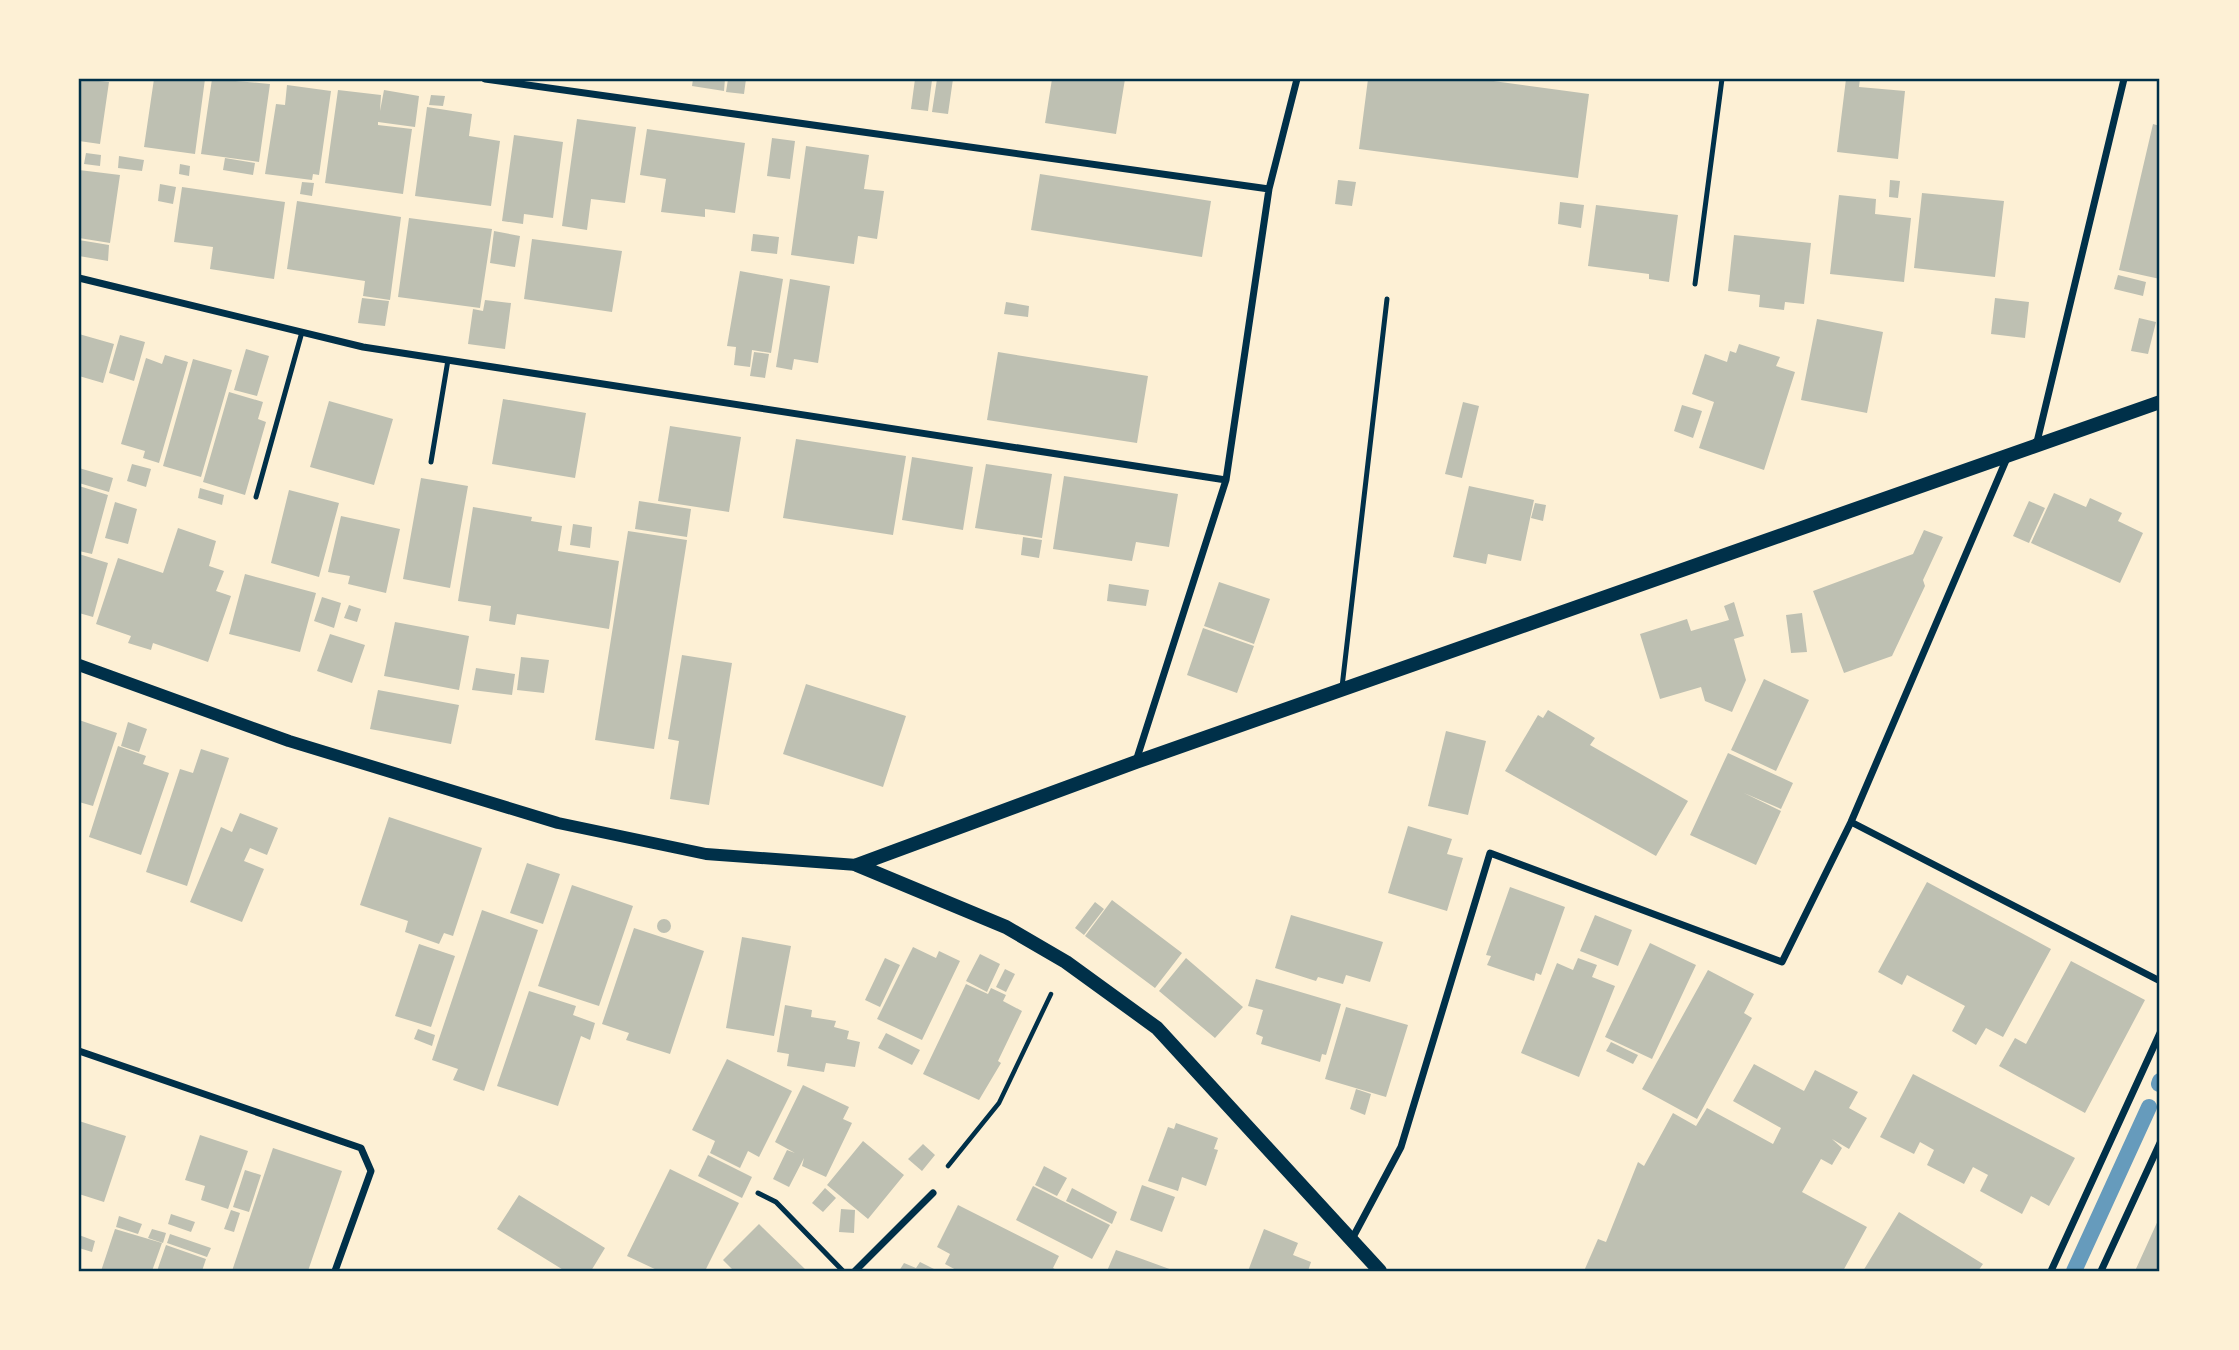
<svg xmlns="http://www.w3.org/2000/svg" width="2239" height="1350" font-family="'PT Sans Narrow',sans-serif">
<rect width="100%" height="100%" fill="#fdf0d5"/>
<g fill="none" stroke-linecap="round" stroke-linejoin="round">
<!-- stream -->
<path stroke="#669bbc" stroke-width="16" d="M2159,1084L2160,1081
M2074,1271L2149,1107"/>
</g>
<!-- building -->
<path fill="#bec0b2" d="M79,79L109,82L100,144L79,141Z
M154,79H205L195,154L144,147Z
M212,79L270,84L259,162L201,154Z
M693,79H725L724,91L692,86Z
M728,79H746L744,94L726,92Z
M915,79L932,80L928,111L911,109Z
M937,79H953L948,114L932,112Z
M1052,79H1125L1116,134L1045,123Z
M1368,79H1479L1589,94L1578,178L1359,149Z
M1846,79H1860L1859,87L1905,91L1898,159L1837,152Z
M287,85L331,91L319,175L313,174L312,180L265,174L276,104L285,105Z
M338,90L381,95L380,111L384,90L419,96L415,127L378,122V125L412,129L403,194L325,183Z
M431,95L445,96L443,106L429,105Z
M427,107L472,114L469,136L500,141L491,206L415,196Z
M577,119L636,127L625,203L591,199L587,230L562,226Z
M2153,124L2160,126V279L2119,270Z
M647,129L745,143L735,213L705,209V217L661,212L666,179L640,175Z
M514,135L563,142L553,218L524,214L523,224L502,221Z
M772,138L795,141L790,179L767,176Z
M806,146L869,155L864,189L884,191L877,239L858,236L854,264L791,255Z
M86,153L101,155L100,166L84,164Z
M119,156L144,160L142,171L118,168Z
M225,158L255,163L253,175L223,170Z
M180,164L190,166L189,176L179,174Z
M79,170L120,175L110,243L79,238Z
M1040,174L1211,201L1202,257L1031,230Z
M1338,180L1356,182L1352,206L1335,204Z
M1890,180L1900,181L1898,198L1889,197Z
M302,182L314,183L312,196L300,194Z
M160,184L176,187L173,204L158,201Z
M182,187L285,202L274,279L210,269L213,247L174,242Z
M1922,193L2004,201L1995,277L1914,268Z
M1839,195L1876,199L1875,214L1911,218L1904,282L1830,274Z
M297,201L401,217L390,300L363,296L365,281L287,269Z
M1560,202L1584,205L1581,228L1558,224Z
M1596,205L1678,215L1669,282L1649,279V274L1588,266Z
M409,218L492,229L480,308L398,297Z
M494,231L520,236L515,267L490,263Z
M753,234L779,237L777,254L751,251Z
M1734,235L1811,243L1804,304L1785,302L1784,310L1759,307L1760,295L1728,291Z
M532,239L622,251L612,312L524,299Z
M79,240L109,245L108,261L79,256Z
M740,271L783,279L771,353L752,350L750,367L734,365L736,347L727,346Z
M2118,275L2146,282L2143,296L2114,289Z
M790,279L830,286L818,363L794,359L792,370L776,367Z
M362,298L389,301L385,326L358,323Z
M1995,298L2029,302L2025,338L1991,334Z
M485,300L511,303L505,349L468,344L473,309L483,311Z
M1006,302L1029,306L1028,317L1004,314Z
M2139,318L2156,322L2148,354L2131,351Z
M1817,319L1883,332L1867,413L1801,400Z
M79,334L114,344L103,383L79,376Z
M120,335L145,342L134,381L109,373Z
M1739,344L1780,357L1776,366L1795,372L1764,470L1699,448L1714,402L1692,394L1705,354L1727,362L1730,351L1736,353Z
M246,349L269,356L257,396L234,390Z
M754,352L769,354L765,378L750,376Z
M998,352L1148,376L1137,443L987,420Z
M165,355L188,362L159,463L143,458L145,451L121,444L146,358L162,364Z
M193,359L232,370L201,477L163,466Z
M229,392L263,402L258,419L266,422L245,495L203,482Z
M503,399L586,413L575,478L492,464Z
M329,401L393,419L374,485L310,467Z
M1463,402L1479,406L1462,478L1445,474Z
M1682,405L1702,411L1693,438L1674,431Z
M670,426L741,437L729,512L658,501Z
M796,439L906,456L893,535L783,518Z
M912,457L973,467L963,530L902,520Z
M132,464L151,469L146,487L127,481Z
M986,464L1052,474L1042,538L975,528Z
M79,468L113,478L109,492L79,483Z
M1064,476L1178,494L1169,547L1136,542L1132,561L1053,549Z
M421,478L468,486L450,588L403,579Z
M79,486L108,495L92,554L79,551Z
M1469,486L1534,500L1521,561L1488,554L1486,564L1453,557Z
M200,488L224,495L222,505L198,498Z
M289,490L339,503L319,577L271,563Z
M2054,493L2086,507L2090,498L2122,513L2118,521L2143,533L2120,583L2031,543Z
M639,501L691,509L687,537L635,529Z
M2029,501L2045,508L2029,543L2013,536Z
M115,502L137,509L128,544L105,538Z
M1535,503L1546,505L1543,521L1531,518Z
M473,507L532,517L531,521L562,526L558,551L619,561L609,629L517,614L515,625L489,621L491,606L458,601Z
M341,516L400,529L386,593L348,584L350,576L328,572Z
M573,524L592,527L590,548L570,545Z
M178,528L216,541L209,566L224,571L216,591L231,596L208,662L153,643L151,650L128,643L131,636L96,624L118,558L163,573Z
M1924,530L1943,537L1923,580L1925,586L1892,656L1844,673L1813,591L1913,554Z
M628,531L687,540L654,749L595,740Z
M1023,537L1042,540L1039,558L1021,555Z
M79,554L108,563L93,617L79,613Z
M245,574L316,593L300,652L229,634Z
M1219,582L1270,599L1254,644L1204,626Z
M1109,584L1149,590L1146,606L1107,601Z
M322,597L341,603L334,628L314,621Z
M1734,602L1744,636L1734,639L1746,680L1732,712L1705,701L1701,687L1660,699L1640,634L1687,619L1691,631L1729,620L1724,606Z
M349,605L361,609L357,622L344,618Z
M1802,613L1807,652L1791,653L1786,615Z
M395,622L469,636L459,690L384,676Z
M1203,628L1254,646L1237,693L1187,675Z
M330,634L365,645L352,683L317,671Z
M682,655L732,663L709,805L670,799L679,741L668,739Z
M521,657L549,660L544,693L517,690Z
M476,668L515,674L512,695L472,690Z
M1764,679L1809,700L1776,771L1731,750Z
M806,684L906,716L883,787L783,754Z
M378,690L459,705L451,744L370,729Z
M1548,710L1595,738L1590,745L1688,801L1656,856L1505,771L1538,715L1543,718Z
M79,720L117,733L93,806L79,802Z
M128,722L147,729L139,752L121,746Z
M1446,731L1486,741L1468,815L1428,806Z
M118,746L146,756L143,764L169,773L141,855L89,837Z
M201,749L229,758L187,886L146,872L180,769L193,773Z
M1728,753L1793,783L1781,809L1744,793L1781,811L1756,865L1690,835Z
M240,813L278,828L267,855L250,848L244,861L264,869L242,922L190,902L221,827L232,832Z
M389,817L482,848L453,936L444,933L439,944L405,932L408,921L360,905Z
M1408,826L1452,839L1447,854L1463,858L1447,911L1388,893Z
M527,863L560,874L543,924L510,913Z
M1927,882L2051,949L2003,1037L1986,1028L1976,1045L1952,1031L1965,1006L1907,975L1902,985L1878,972Z
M572,885L633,906L599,1006L538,986Z
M1510,887L1565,907L1541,975L1536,973L1534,981L1487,965L1491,956L1486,955Z
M1112,900L1182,953L1155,988L1085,936Z
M1095,902L1104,909L1084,935L1075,928Z
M482,910L538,930L484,1091L453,1080L458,1069L432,1060Z
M1291,915L1383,942L1370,982L1346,975L1343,984L1318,977L1316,981L1275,968Z
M1595,915L1632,930L1618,966L1580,951Z
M657 926a7 7 0 1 1 14 0a7 7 0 1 1-14 0Z
M634,928L704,951L670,1054L626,1040L629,1033L602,1024Z
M742,937L791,946L774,1036L726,1028Z
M1650,943L1696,965L1652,1059L1605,1037Z
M419,944L455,956L431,1027L395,1016Z
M913,947L936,958L939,951L960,961L922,1040L877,1019Z
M980,954L1000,964L987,992L966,981Z
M885,958L900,965L880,1007L865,1000Z
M1186,958L1243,1007L1215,1038L1159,991Z
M1578,958L1597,965L1592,977L1615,986L1579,1077L1521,1053L1557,963L1573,970Z
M2071,961L2145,1000L2085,1113L1999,1066L2015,1038L2026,1044Z
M1005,969L1015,974L1006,992L996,987Z
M1708,970L1754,994L1744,1013L1752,1018L1697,1119L1642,1089Z
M1256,979L1341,1004L1326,1055L1322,1054L1320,1062L1261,1044L1263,1037L1256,1034L1263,1010L1248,1006Z
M966,984L988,994L991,988L1006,995L1003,1001L1022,1011L998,1061L1001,1063L979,1100L923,1074Z
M529,991L576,1006L573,1015L595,1023L590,1040L581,1036L558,1106L497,1086Z
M785,1005L812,1010L811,1017L836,1021L834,1027L849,1031L847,1039L860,1042L855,1067L826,1063L824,1072L787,1066L789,1054L777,1052Z
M1346,1007L1408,1025L1386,1097L1325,1079Z
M418,1029L435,1035L432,1046L414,1039Z
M886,1033L920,1050L912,1065L878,1048Z
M1611,1042L1638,1055L1633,1064L1606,1051Z
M727,1059L792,1091L759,1157L748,1151L740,1168L710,1153L715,1141L692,1130Z
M1754,1064L1804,1091L1815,1070L1858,1092L1849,1108L1867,1118L1849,1149L1832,1139L1842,1148L1832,1165L1821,1159L1802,1192L1867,1227L1843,1271H1584L1598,1239L1606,1242L1638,1162L1644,1166L1673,1113L1696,1126L1707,1108L1773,1144L1781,1128L1733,1101Z
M1913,1074L2075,1158L2049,1206L2031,1196L2022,1214L1980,1191L1988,1175L1973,1167L1964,1184L1927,1165L1934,1150L1920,1142L1914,1154L1880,1137Z
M803,1085L849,1107L843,1119L852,1123L826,1177L802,1166L804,1158L789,1187L773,1179L787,1150L795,1153L775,1142Z
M1356,1089L1371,1094L1365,1115L1350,1109Z
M79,1121L126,1136L104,1202L79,1194Z
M1176,1123L1218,1138L1214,1149L1218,1150L1206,1186L1182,1177L1178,1191L1148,1181L1168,1127L1174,1129Z
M200,1135L248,1151L228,1209L201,1200L205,1186L185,1180Z
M863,1141L904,1175L868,1219L827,1185Z
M923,1144L935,1155L922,1171L908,1159Z
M273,1148L342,1171L308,1271H232Z
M708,1155L752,1177L742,1198L698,1176Z
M1044,1166L1067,1178L1057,1196L1035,1185Z
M670,1169L739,1203L705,1271H659L627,1256Z
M245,1170L261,1175L249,1212L233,1207Z
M1142,1185L1175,1197L1162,1232L1130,1220Z
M1033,1186L1110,1225L1092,1259L1016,1220Z
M825,1188L836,1198L823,1212L812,1203Z
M1072,1188L1117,1212L1112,1224L1066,1201Z
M519,1195L605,1248L591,1271H565L497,1229Z
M958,1205L1059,1256L1053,1268L1058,1271H958L945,1264L950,1254L937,1247Z
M841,1209L855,1210L854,1233L839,1232Z
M231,1210L240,1213L234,1232L224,1229Z
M1899,1212L1983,1264L1978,1271H1863Z
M171,1214L195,1222L191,1232L168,1224Z
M119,1216L142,1224L138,1234L116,1227Z
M2160,1216V1271H2135Z
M759,1224L807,1271H734L723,1260Z
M115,1229L162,1243L152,1271H101Z
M152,1229L166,1233L163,1243L148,1238Z
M1264,1229L1298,1243L1293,1255L1311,1262L1308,1271H1248Z
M170,1234L211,1248L207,1257L167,1243Z
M79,1235L95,1241L92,1252L79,1248Z
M166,1245L206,1259L202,1271H157Z
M1116,1250L1142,1259L1175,1271H1107Z
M920,1262L938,1271H899L904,1263L916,1268Z"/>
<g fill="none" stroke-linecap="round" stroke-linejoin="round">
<!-- path -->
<path stroke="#003049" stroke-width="4.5" d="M948,1166L999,1103L1051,994"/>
<!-- service -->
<path stroke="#003049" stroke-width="5" d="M1695,284L1722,79
M431,462L448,360
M256,497L302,332
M1342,687L1387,299
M758,1193L776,1202L843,1271"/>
<!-- minor -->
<path stroke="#003049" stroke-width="7" d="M485,79L1269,189
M79,278L363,347L1226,480
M2036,446L2124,79
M1136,761L1226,480L1269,189L1297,79
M1851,822L2160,981
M79,1051L361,1148L371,1171L335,1271
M1352,1239L1401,1147L1490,853L1782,962L1851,822L2007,458
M855,1271L933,1193
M2051,1271L2160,1033
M2101,1271L2160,1143"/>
<!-- tertiary -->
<path stroke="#003049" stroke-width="12" d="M79,665L289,741L558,823L706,854L857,865"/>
<!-- secondary -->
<path stroke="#003049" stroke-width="14" d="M857,865L1136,762L2160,402
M857,865L1006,927L1066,962L1157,1028L1380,1271"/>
</g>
<!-- border -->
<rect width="2239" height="1350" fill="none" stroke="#fdf0d5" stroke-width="161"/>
<rect x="80" y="80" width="2078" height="1190" fill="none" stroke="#003049" stroke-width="2.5"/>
</svg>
